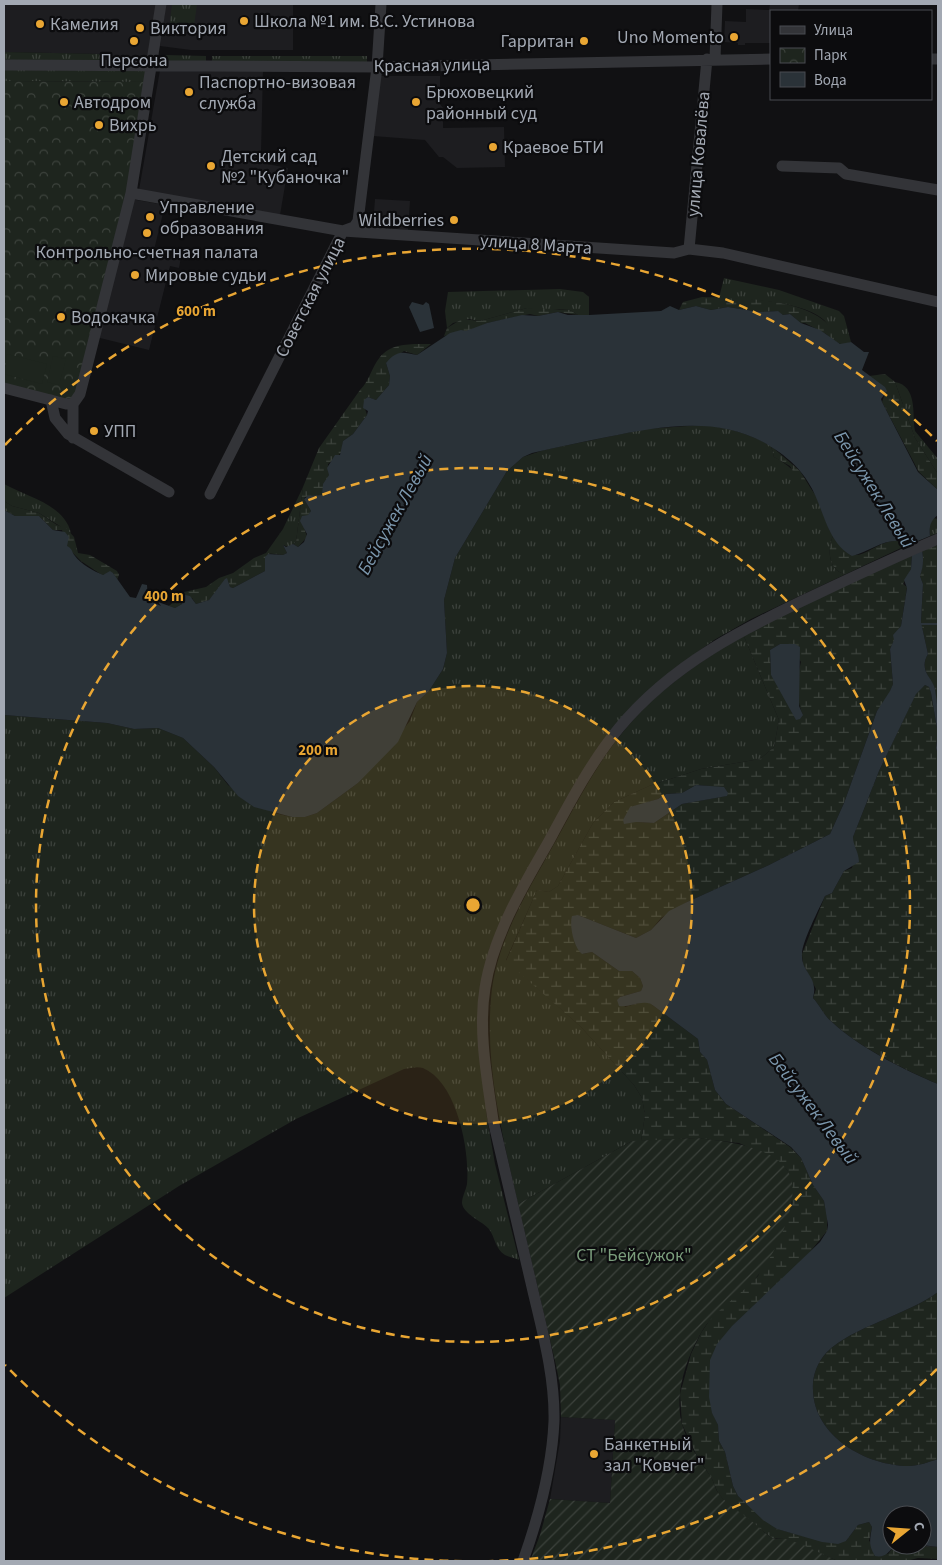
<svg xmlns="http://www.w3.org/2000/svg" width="942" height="1565" font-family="'Source Sans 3',sans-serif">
<defs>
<pattern id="grass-tufts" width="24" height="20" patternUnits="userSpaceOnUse" patternTransform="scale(1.25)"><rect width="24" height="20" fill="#1e251e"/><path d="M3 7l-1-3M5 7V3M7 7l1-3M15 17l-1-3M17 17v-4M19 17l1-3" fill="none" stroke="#3c423c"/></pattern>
<pattern id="wetland-marsh" width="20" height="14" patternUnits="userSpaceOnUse" patternTransform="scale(1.25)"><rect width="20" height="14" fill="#1e251e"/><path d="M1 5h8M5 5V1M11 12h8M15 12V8" fill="none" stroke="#3c423c"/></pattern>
<pattern id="park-crowns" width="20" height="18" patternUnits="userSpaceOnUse" patternTransform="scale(1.25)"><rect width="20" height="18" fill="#1e251e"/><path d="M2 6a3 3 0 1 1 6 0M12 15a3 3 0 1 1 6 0" fill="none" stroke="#3c423c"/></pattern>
<pattern id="garden-furrows" width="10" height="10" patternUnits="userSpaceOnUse" patternTransform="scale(1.25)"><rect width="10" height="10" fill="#1e251e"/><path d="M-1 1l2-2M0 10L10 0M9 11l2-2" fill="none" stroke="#3c423c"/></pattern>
</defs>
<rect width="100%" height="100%" fill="#111113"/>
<!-- built -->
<path fill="#1d1d20" d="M4,4H159L151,64L101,60V54L4,52Z
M166,4H293V50H191L160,46Z
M770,4H799L798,11H771V43H745V45H738V43L724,42L725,21L746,22V9L769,10Z
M160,70H263L261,153L268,155L267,164L288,168L280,215L139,190Z
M380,76H440V104L443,108V128L504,127L505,167L457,168L443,157H439L425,140L373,136Z
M131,199L165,205L154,250L181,257L179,268L170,266L149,350L96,337Z
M375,199L410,201L408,230L373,226L371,212H374Z
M561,1417L615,1420L610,1503L550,1499L560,1441Z"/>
<!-- grass -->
<path fill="url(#grass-tufts)" d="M172,4H197L193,33L169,30Z
M4,52L101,54V60L4,63Z
M165,55L206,56V63H165Z
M212,56H367V64L212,63Z
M4,68L149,69L147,82L4,81Z
M724,278L779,290L839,311L844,316L851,342L843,345L834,341V336C831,331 828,324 824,320C803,301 746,299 719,298Z
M560,289L583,292L589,297V315H578L570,310L559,309L545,311L527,308L480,321L469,319L453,323L447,328L445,311L448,292Z
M895,382C918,386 912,415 915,431L938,459V474L915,438Z
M702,425C727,427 748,433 771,446L774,457C787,463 805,481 814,493C823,505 824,523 833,536C827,548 828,572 846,574L751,619L714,640L671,671L629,709L489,949L486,1112L495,1164L519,1260C515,1258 509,1257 505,1255C495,1249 495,1237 489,1229C482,1221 463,1214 462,1203C462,1197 466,1190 467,1184C470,1151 457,1082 423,1068C417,1066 410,1068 404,1069L296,1119L179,1186L4,1298V715L107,723L134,729L158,728L183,738L214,767L228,785L274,813L292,817H305L317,813L358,783L374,765L410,721L417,702L429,691L443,669L447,653L444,600L455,558L507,471L523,457L544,450L646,429Z
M4,484C27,497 64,504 71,533L39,513L12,506L4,501Z
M303,487L296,542L289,547L283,545L287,553L283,555L266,553L283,529Z
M933,518L938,519V533L930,536L929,526Z
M743,634L779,720L774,747L760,759L701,769L649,786L614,802L593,823L558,886L549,892L537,890L506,960L581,1027L634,1085L642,1098L645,1115L641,1141H632L518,1204C503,1137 485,1068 491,999C495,941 531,886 558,837C581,795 603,752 636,717C667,683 705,660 743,634Z"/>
<!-- wetland -->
<path fill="url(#wetland-marsh)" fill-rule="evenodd" d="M702,297C737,298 814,297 834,332V341L826,334L805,323H801L790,314L783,315L777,311L760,312L728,307L711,310L696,306L679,310L683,302Z
M527,308L570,310L578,315L558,312L538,316L530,314L487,323L472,330L444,336L447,328L462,319L480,321Z
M431,344L417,355L404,351L386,363L390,376L389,385L376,400L368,397L365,409L367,415L353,434L343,441L342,452L328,464L329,475L322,495L305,497L304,499L311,511L303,524L307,537L298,547L293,544L296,542L303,487L319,448L360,390C370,380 371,368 380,357C392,342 414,344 431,344Z
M885,374L895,382L915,438L938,474V490L919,472L882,402L885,394L869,376Z
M771,446L800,471L813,492L802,488L790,466L774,457Z
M4,501L12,506L39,513L57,525L66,528L74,537L78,553L90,555L117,571L119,575L117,580L113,573L102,575L81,561L67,547L62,530H53L39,516H15L4,510Z
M833,536C860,577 869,538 901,541L903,547L846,574C828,572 827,548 833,536Z
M935,544L938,547V714C937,709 935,689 934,686C928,676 920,667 928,654L921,622L923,584L920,576C922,567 924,561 922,550Z
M266,553H271L268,554L265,571L233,588L230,587L228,581L220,587L209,600L196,604L192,598L181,599L182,604L175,608L169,606L184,592L206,587L219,578L233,573L254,558Z
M912,554L911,569L903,584L907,587L901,626L890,649L893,684L888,697L877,711L844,803L830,834L769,865L687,902L661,918L651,930L636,938L578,915L583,954L592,952L619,971H632L640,978L643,986L641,991L620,997L625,1007L645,1001L651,1004L698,1039L700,1052L707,1060L715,1090L726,1104L790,1147L801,1158L813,1185L824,1201L827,1216V1231L809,1253L712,1412L718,1425L719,1441L725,1452L733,1486L738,1496L777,1529L799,1535L846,1541L858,1525L869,1522L872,1527L869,1541L888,1554L895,1545L938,1547V1559L918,1558L906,1561H838L785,1539L772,1538L728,1505L718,1493L712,1479L696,1454L682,1424L680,1394L691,1354L701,1333L713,1315L758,1276L792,1203L790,1177L787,1170L778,1161L739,1143L696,1138L641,1141L645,1115L642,1098L634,1085L581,1027L506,961L537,890L549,892L558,886L593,823L614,802L649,786L701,769L760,759L774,747L779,720L743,634ZM780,644L790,645L801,662C797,676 796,702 803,715L771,675L770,650ZM696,785L709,786L726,796L682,804L654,823L636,822L630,808L658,799L666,794L682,793Z
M925,685L929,687L931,693L938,734L936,748L938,755V1084C907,1071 857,1046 832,1022C824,1016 820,1005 813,998L816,989L803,964L802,954L825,896L832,893L844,871L852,868L856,850L853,844V837L879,771L916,693Z
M938,1292V1459C929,1462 918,1466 909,1466C866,1466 814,1436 813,1390C812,1376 817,1363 827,1352C852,1327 907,1315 938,1292Z"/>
<!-- park -->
<path fill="url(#park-crowns)" d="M4,81L147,82L127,192L77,393L71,400L4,386Z"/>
<!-- garden -->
<path fill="url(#garden-furrows)" d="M696,1138C723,1141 770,1145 787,1170C805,1195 775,1254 759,1274C742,1296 715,1308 701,1333C686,1358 674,1396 682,1424C687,1443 700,1461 711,1477C714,1482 715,1489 719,1494C728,1506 742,1513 754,1523C759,1527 765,1534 771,1537C775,1540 781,1538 786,1539C803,1544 821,1554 838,1561H530L540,1535L550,1499L610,1503L615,1420L561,1417L560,1385L555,1361L518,1204L632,1141Z"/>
<!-- pitch -->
<path fill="#1e251e" d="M7,354L47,364L42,384L4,374Z
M53,356L66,359L59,385L47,382Z"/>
<!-- water -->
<path fill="#2a3238" d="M412,302L423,305L426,302L429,304L434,328L420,332L409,307Z
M670,306L679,310L696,306L711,310L728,307L760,312L778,311L783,315L790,314L801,323L820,330L840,344L851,342L864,352H869L862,370L885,387L887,391L881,399L882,402L918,472L938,490V515C930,521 929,527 930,536L903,547L901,541C883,539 869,552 852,556C825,541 824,506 808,482C801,470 790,460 779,452C727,414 666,425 607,437C582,442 557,447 532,453L523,457L507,471L455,558L444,600L447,653L443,669L429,691L417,702L398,742L358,783L317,813L305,817H292L254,807L238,796L214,767L183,738L158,728L134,729L107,723L4,715V510L15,516H39L53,530L65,532L69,537L67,546C73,549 71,551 75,556C81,564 93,571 103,575L110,571L113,573L130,597L136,598L142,584L147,585L148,600L161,606L158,602L175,608L182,604L181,599L185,595L190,596L196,604L209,600L225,579L227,578L230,587L233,588L265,571V557L268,554L283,555L287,553L283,545L286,547L293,544L298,547L304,542L307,534L300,521L302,516L308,515L311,511L304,499L308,496L322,495L323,484L329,475L327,468L335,455H340L343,441L353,434L367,415L368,411L363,408L364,400L368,397L376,400L389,385L390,376L386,363C397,350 402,352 417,355L450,333L461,330L466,331L487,323L522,315L538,316L558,312L568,315H589L661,311Z
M922,550C924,561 923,567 920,576L923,584L921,622L928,654C918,671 933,678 935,689C939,710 938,733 938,755L936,748L938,734L931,693L929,687L925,685L916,694L879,771L853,837C853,846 859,852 859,862L844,871L832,893L825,896C819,909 802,942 802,954C801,973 819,976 813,998C820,1005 824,1016 832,1022C857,1046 906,1071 938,1084V1292C907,1315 852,1327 827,1352C817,1363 812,1376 813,1390C814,1436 866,1466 909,1466C918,1466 929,1462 938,1459V1547L922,1545V1515H892V1545H895C889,1552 885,1558 875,1556C868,1545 870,1539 872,1527L869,1522L858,1525L846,1541L838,1544L822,1542L777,1529L763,1520L738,1496L733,1486L725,1452L719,1441L718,1425L712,1413L709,1397L710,1360L717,1344L732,1326L820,1242L827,1231L828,1225L824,1201L813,1185L801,1158L791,1147L726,1104L715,1090L707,1060L700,1052L698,1039L651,1004C640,1000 630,1008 619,1006L617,1000L620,997L641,991L643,986L640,978L632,971H619L592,952L582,954C574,948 569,926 572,916L578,915L636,938L651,930L669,911L687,902L769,865L830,834L844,803L877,711L890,691L893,684L890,649L894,640L893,635L901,626L907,588L904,580L911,569L912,554Z
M780,644H795L800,647L799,706L803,715L800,719L796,720L771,675L770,650Z
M696,785L724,787L728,793L727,796L682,804L654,823L636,822L624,824L623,820L630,807L658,799L666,794L682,793Z"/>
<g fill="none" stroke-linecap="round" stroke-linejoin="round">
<!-- stream -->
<path stroke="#2a3238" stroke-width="2" d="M921,624H938"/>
<!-- minor -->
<path stroke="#333438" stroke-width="11" d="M715,59L717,4
M931,59H938
M4,65L377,67L771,59
M782,166L839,168L846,174L938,190
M131,193L343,231L674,253L689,249L723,253L938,302
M689,249L707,59
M4,388L66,404H73
M51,400L55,418L68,434L169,492
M73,438V404L80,394L131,193L161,4
M210,494L343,231L354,227L358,221L377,67L381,4
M523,1561C539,1516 552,1469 554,1421C555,1376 542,1330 532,1287C519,1231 506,1176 493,1120C487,1078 478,1031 485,988C493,936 523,886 549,841C570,802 591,762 619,728C672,664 744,628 817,594C857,575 897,556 938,539"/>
</g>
<!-- distance rings -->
<circle cx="473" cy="905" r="219" fill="#e9a633" fill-opacity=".12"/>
<g fill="none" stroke="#e9a633" stroke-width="2.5" stroke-dasharray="9 6">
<circle cx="473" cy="905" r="219"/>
<circle cx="473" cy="905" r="437"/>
<path d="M937 1369A656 656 0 0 1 5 1365M5 445A656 656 0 0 1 937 441"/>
</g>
<!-- markers -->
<g fill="#e9a633" stroke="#0c0c0e" stroke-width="2">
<circle cx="244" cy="21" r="5"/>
<circle cx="40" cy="24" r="5"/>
<circle cx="140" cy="28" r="5"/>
<circle cx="734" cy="37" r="5"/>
<circle cx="134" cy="41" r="5"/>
<circle cx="584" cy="41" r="5"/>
<circle cx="189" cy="92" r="5"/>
<circle cx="64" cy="102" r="5"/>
<circle cx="416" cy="102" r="5"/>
<circle cx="99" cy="125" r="5"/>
<circle cx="493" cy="147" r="5"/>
<circle cx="211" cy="166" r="5"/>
<circle cx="150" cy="217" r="5"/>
<circle cx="454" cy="220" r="5"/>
<circle cx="147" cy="233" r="5"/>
<circle cx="135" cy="275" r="5"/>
<circle cx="61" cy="317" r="5"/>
<circle cx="94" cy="431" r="5"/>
<circle cx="594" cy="1454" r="5"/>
</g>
<g text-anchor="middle" stroke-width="4.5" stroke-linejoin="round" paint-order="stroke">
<!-- poi labels -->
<g font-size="18" fill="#a3a9b3" stroke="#0c0c0e" text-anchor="start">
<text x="254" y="27">Школа №1 им. В.С. Устинова</text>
<text x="50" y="30">Камелия</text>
<text x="150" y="34">Виктория</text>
<text x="724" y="43" text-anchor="end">Uno Momento</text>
<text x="574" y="47" text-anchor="end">Гарритан</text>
<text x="134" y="66" text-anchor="middle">Персона</text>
<text x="199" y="88">Паспортно-визовая<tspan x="199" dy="21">служба</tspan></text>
<text x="426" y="98">Брюховецкий<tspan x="426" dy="21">районный суд</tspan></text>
<text x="74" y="108">Автодром</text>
<text x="109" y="131">Вихрь</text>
<text x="503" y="153">Краевое БТИ</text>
<text x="221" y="162">Детский сад<tspan x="221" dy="21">№2 "Кубаночка"</tspan></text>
<text x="160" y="213">Управление<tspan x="160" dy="21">образования</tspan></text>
<text x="444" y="226" text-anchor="end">Wildberries</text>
<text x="147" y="258" text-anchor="middle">Контрольно-счетная палата</text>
<text x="145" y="281">Мировые судьи</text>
<text x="71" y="323">Водокачка</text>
<text x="104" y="437">УПП</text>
<text x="604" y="1450">Банкетный<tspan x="604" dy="21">зал "Ковчег"</tspan></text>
</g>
<!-- street labels -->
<g font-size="18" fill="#a3a9b3" stroke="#0c0c0e">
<text transform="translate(432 65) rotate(-1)" y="6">Красная улица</text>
<text transform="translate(698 154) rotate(-85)" y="6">улица Ковалёва</text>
<text transform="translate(536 244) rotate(4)" y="6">улица 8 Марта</text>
<text transform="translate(310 297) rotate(-63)" y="6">Советская улица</text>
</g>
<!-- park labels -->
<g font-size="18" fill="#7b9d7c" stroke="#0c0c0e">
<text x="634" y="1261">СТ "Бейсужок"</text>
</g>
<!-- water labels -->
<g font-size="19" font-style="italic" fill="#7b97ad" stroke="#0c0c0e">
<text transform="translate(875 489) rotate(58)" y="7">Бейсужек Левый</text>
<text transform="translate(394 514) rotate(-61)" y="7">Бейсужек Левый</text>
<text transform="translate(814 1108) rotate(53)" y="7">Бейсужек Левый</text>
</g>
</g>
<circle cx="473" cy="905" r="8" fill="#e9a633" stroke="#0c0c0e" stroke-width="2.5"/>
<g font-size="15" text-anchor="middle" font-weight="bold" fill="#e9a633" stroke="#0c0c0e" stroke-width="4.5" stroke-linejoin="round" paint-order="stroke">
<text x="196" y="316">600 m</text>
<text x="164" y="601">400 m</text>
<text x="318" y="755">200 m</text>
</g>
<!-- border -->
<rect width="942" height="1565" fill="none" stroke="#a3a9b3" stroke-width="10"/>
<!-- legend -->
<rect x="770" y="10" width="162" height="90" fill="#0c0c0e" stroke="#484b50"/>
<rect x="780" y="26" width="25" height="8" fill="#333438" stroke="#484b50"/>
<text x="814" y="35" font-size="15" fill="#a3a9b3">Улица</text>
<rect x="780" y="48" width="25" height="15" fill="url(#park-crowns)" stroke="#484b50"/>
<text x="814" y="60" font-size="15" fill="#a3a9b3">Парк</text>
<rect x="780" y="72" width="25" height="15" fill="#2a3238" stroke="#484b50"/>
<text x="814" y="85" font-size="15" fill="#a3a9b3">Вода</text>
<!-- north arrow -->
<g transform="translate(907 1530) rotate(73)"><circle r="24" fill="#0c0c0e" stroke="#484b50"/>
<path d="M0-4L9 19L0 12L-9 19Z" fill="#e9a633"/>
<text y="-8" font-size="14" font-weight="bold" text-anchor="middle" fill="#a3a9b3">С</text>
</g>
</svg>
